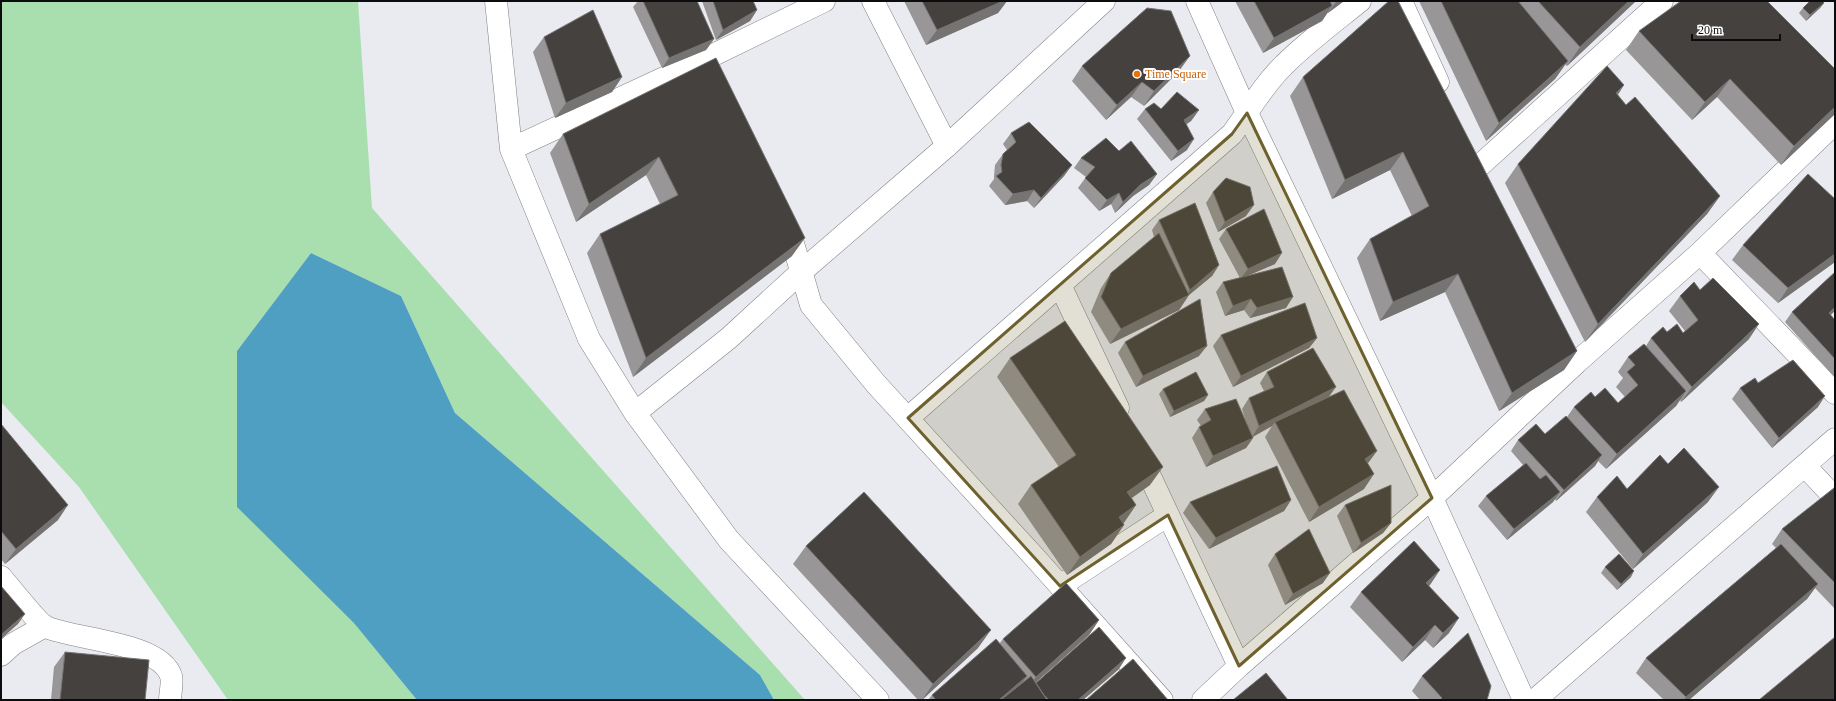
<svg xmlns="http://www.w3.org/2000/svg" width="1836" height="701" font-family="'Times New Roman',serif">
<rect width="100%" height="100%" fill="#eaebf0"/>
<!-- green -->
<path fill="#a9dfaf" d="M1,1H358L372,208L805,700H774L760,675L455,413L401,296L311,253L237,351L355,623L417,700H228L79,487L1,402Z"/>
<!-- water -->
<path fill="#4f9fc3" d="M311,253L401,296L455,413L760,675L774,700H417L354,623L237,507V351Z"/>
<g fill="none" stroke-linecap="round" stroke-linejoin="round">
<!-- minor casing -->
<g stroke="#808186" stroke-width="23">
<path id="minor" d="M496,1L511,149L589,339L635,413L729,540L878,700
M873,1L947,146
M1197,1L1247,113L1432,498L1524,700
M1401,1L1438,82
M703,60L718,90
M511,149L703,60L824,1
M1477,168L1662,1
M784,223L792,240L811,305L876,384L1037,560L1162,700
M1700,253L1835,393
M1060,285L1118,408
M635,413L729,338L801,272L947,146L1104,1
M908,418L1232,134C1249,111 1263,85 1284,65C1307,42 1334,22 1360,1
M1140,455L1239,666
M1805,466L1835,498
M1,577C8,585 39,624 46,627C76,640 160,642 171,676C173,682 170,693 170,700
M1060,586L1168,515
M1,655L13,644L45,626
M1203,700L1239,666L1432,498L1576,363L1700,253L1835,123
M1535,700L1835,439"/>
</g>
<!-- minor -->
<use href="#minor" stroke="#fff" stroke-width="22"/>
</g>
<!-- wall -->
<path fill="#989697" d="M638,1H697L714,39L706,50L662,68L633,7Z
M702,1H753L757,10L750,21L716,40Z
M904,1H1007L998,13L926,45Z
M1235,1H1344L1328,13V12L1322,21L1263,53Z
M1389,1L1577,351L1564,370L1499,411L1445,292L1380,321L1357,258L1370,239L1412,216L1390,170L1332,199L1290,96L1303,77Z
M1419,1H1636L1567,66L1565,64L1555,79L1486,141Z
M1824,3L1820,8L1806,21L1799,13L1803,8Z
M1639,31L1835,114L1781,165L1717,97L1692,120L1626,50Z
M544,37L622,77L612,92L555,118L533,52Z
M716,58L792,256L633,377L587,253L600,234L660,204L646,175L576,222L550,153L563,134Z
M1082,66L1179,71L1144,106L1131,97L1106,120L1072,81Z
M1624,85L1618,95L1626,105L1720,196L1707,214L1585,342L1505,183L1518,164Z
M1145,109L1199,110L1191,121L1186,124L1187,150L1171,161L1137,119Z
M1011,133L1072,165L1064,176L1034,208L1027,201L1005,205L989,186L994,179V176L995,165L1003,154L1007,150L1003,144Z
M1119,151L1157,174L1149,185L1133,196L1115,213L1111,204L1099,211L1078,188L1086,177L1074,168L1081,158Z
M1213,192L1246,216L1218,232L1206,203Z
M1159,220L1219,265L1212,276L1189,295L1179,310L1110,344L1091,312L1101,288L1111,273L1154,237L1152,230Z
M1226,229L1275,264L1249,275L1286,308L1250,318L1244,310L1225,316L1216,292L1223,282L1240,278L1219,239Z
M1743,245L1835,262L1778,303L1732,260Z
M1700,290L1749,339L1681,402L1680,400L1676,406L1606,469L1598,461L1595,466L1556,501L1555,499L1553,502L1507,540L1478,506L1486,496L1523,465L1511,451L1518,440L1545,434L1567,417L1574,407L1595,397L1618,403L1625,397L1616,387L1623,378L1618,372L1628,357L1646,346L1651,338L1667,332L1683,333L1685,331L1669,311L1680,296Z
M1792,312L1830,315L1835,320V378L1785,322Z
M1221,335L1317,338L1309,348L1233,387L1213,346Z
M1125,342L1199,356L1136,387L1118,353Z
M1010,358L1150,485L1132,498L1136,505L1123,524L1124,525L1111,544L1067,575L1018,504L1031,485L1059,467L997,377Z
M1267,372L1329,397L1368,464L1364,489L1309,522L1265,437L1272,426L1253,437V438L1246,448L1206,467L1192,438L1199,427L1201,426L1197,420L1205,409L1247,425L1242,409L1249,398L1264,391L1260,383Z
M1758,383L1818,407L1772,448L1732,399L1740,388Z
M1163,389L1208,395L1204,401L1170,417L1159,394Z
M1,424L58,520L5,564L1,559Z
M1668,464L1708,502L1633,569L1586,512L1597,497L1627,489Z
M1835,490V609L1815,588L1807,599L1689,700H1664L1636,673L1646,658L1776,548L1772,544L1782,529Z
M1291,500L1284,511L1209,549L1183,513L1190,502Z
M1345,505L1391,523L1383,533L1353,553L1337,516Z
M806,546L978,648L922,700H918L793,564Z
M1275,554L1323,583L1285,605L1268,565Z
M1605,567L1631,577L1617,590L1601,573Z
M1430,585L1428,586L1449,633L1433,648L1425,640L1402,662L1350,607L1361,592Z
M1099,620L1089,635L1036,682V683L1119,669L1083,700H928L932,695L999,644L1003,639Z
M65,652L145,700H51L54,667Z
M1422,676L1487,700H1420L1412,691Z"/>
<!-- shaded-wall -->
<path fill="#767473" d="M1003,1H1007L998,13L926,45L937,30Z
M1338,1H1344L1328,13L1336,2Z
M1629,1H1636L1567,66L1580,47Z
M1824,3L1820,8L1806,21L1810,15Z
M1332,6L1322,21L1263,53L1274,38Z
M757,10L750,21L716,40L723,30Z
M714,39L706,50L662,68L669,58Z
M1190,56L1179,71L1144,106L1154,91Z
M1568,61L1555,79L1486,141L1499,123Z
M622,77L612,92L555,118L566,103Z
M1730,79L1717,97L1692,120L1705,102Z
M1142,82L1131,97L1106,120L1117,105Z
M1624,85L1611,104L1616,93Z
M1835,107V114L1781,165L1794,146Z
M1199,110L1191,121L1177,131L1184,120Z
M1194,139L1187,150L1171,161L1178,151Z
M1403,152L1390,170L1332,199L1345,180Z
M659,157L646,175L576,222L589,204Z
M1072,165L1064,176L1034,208L1041,198Z
M1157,174L1149,185L1133,196L1115,213L1123,202L1140,185Z
M1034,190L1027,201L1005,205L1013,194Z
M1119,193L1111,204L1099,211L1107,200Z
M1720,196L1707,214L1585,342L1598,324Z
M1254,205L1246,216L1218,232L1225,222Z
M805,238L792,256L633,377L646,358Z
M1282,253L1275,264L1240,279L1248,269Z
M1835,254V262L1778,303L1788,288Z
M1219,265L1212,276L1189,295L1179,310L1110,344L1121,329L1185,297L1190,290Z
M1458,274L1445,292L1380,321L1393,302Z
M1293,297L1286,308L1250,318L1257,308Z
M1251,299L1244,310L1225,316L1233,306Z
M1835,307V311L1821,324L1829,313Z
M1759,324L1749,339L1681,402L1692,387Z
M1317,338L1309,348L1233,387L1241,376Z
M1207,346L1199,356L1136,387L1143,376Z
M1577,351L1564,370L1499,411L1512,393Z
M1336,387L1328,398L1275,422L1272,426L1252,437L1259,426Z
M1686,391L1676,406L1606,469L1617,454Z
M1208,395L1204,401L1170,417L1174,411Z
M1825,396L1818,407L1772,448L1779,438Z
M1253,438L1246,448L1206,467L1213,456Z
M1377,451L1366,466L1365,459Z
M1602,455L1595,466L1556,501L1564,490Z
M1163,467L1150,485L1114,510L1127,492Z
M1374,474L1364,489L1309,522L1319,507Z
M1719,487L1708,502L1633,569L1643,554Z
M1560,492L1553,502L1507,540L1514,529Z
M1291,500L1284,511L1209,549L1216,538Z
M68,505L58,520L5,564L16,549Z
M1136,505L1123,524L1119,517Z
M1391,523L1383,533L1353,553L1361,543Z
M1124,525L1111,544L1067,575L1080,557Z
M1440,570L1430,585L1415,598L1426,583Z
M1634,571L1631,577L1617,590L1621,584Z
M1330,573L1323,583L1285,605L1293,594Z
M1818,584L1807,599L1689,700H1684L1686,697Z
M25,614L18,624L1,639V635Z
M1459,618L1449,633L1433,648L1443,633Z
M1099,620L1089,635L1025,692L1036,677Z
M1435,625L1425,640L1402,662L1413,647Z
M991,630L978,648L922,700L933,684Z
M1126,658L1119,669L1083,700H1078Z
M1027,676L1016,691L1006,700H999Z"/>
<!-- building -->
<path fill="#45413e" stroke="#767473" d="M643,1H697L714,39L669,58Z
M713,1H753L757,10L723,30Z
M922,1H1003L937,30Z
M1254,1H1330L1332,6L1274,38Z
M1389,1H1398L1577,351L1512,393L1458,274L1393,302L1370,239L1429,206L1403,152L1345,180L1303,77Z
M1441,1H1518L1568,61L1499,123Z
M1538,1H1629L1580,47Z
M1681,1H1767L1835,69V107L1794,146L1730,79L1705,102L1639,31Z
M1810,1H1822L1824,3L1810,15L1803,8Z
M1147,8L1171,11L1190,56L1154,91L1142,82L1117,105L1082,66Z
M593,10L622,77L566,103L544,37Z
M716,58L805,238L646,358L600,234L678,195L659,157L589,204L563,134Z
M1607,66L1624,85L1616,93L1626,105L1635,97L1720,196L1598,324L1518,164Z
M1177,92L1199,110L1184,120L1194,139L1178,151L1145,109L1154,103L1161,109Z
M1029,122L1072,165L1041,198L1034,190L1013,194L996,176L1002,172L1001,165L1003,154L1016,142L1011,133Z
M1106,138L1119,151L1131,141L1157,174L1140,185L1123,202L1119,193L1107,200L1085,178L1095,167L1081,158Z
M1808,174L1835,199V254L1788,288L1743,245Z
M1226,178L1250,187L1254,205L1225,222L1213,192Z
M1195,203L1219,265L1190,290L1159,220Z
M1264,209L1282,253L1248,269L1226,229Z
M1159,233L1189,295L1121,329L1101,297L1111,273Z
M1282,267L1293,297L1257,308L1251,299L1233,306L1223,282Z
M1835,272V307L1829,313L1835,320V359L1792,312Z
M1713,278L1759,324L1692,387L1651,338L1663,327L1667,332L1677,324L1683,333L1698,320L1680,296L1694,282L1700,290Z
M1200,299L1207,346L1143,376L1125,342Z
M1305,303L1317,338L1241,376L1221,335Z
M1065,321L1163,467L1127,492L1136,505L1119,517L1124,525L1080,557L1031,485L1076,455L1010,358Z
M1644,344L1686,391L1617,454L1574,407L1591,392L1595,397L1605,388L1618,403L1638,385L1627,372L1635,365L1628,357Z
M1313,348L1336,387L1259,426L1249,398L1274,387L1267,372Z
M1793,360L1825,396L1779,438L1740,388L1755,378L1758,383Z
M1196,372L1208,395L1174,411L1163,389Z
M1344,390L1377,451L1365,459L1374,474L1319,507L1275,422Z
M1236,399L1253,438L1213,456L1199,427L1211,420L1205,409Z
M1566,416L1602,455L1564,490L1518,440L1536,424L1545,434Z
M1,424L68,505L16,549L1,531Z
M1684,448L1719,487L1643,554L1597,497L1617,476L1627,489L1660,455L1668,464Z
M1526,463L1540,479L1546,475L1560,492L1514,529L1486,496Z
M1277,466L1291,500L1216,538L1190,502Z
M1391,485V523L1361,543L1345,505Z
M1834,488L1835,490V583L1782,529Z
M864,492L991,630L933,684L806,546Z
M1309,529L1330,573L1293,594L1275,554Z
M1414,541L1440,570L1426,583L1459,618L1443,633L1435,625L1413,647L1361,592Z
M1781,544L1818,584L1686,697L1646,658Z
M1619,554L1634,571L1621,584L1605,567Z
M1066,583L1099,620L1036,677L1003,639Z
M1,586L25,614L1,635Z
M1099,627L1126,658L1078,700H1049L1044,695L1036,683Z
M1468,633L1491,686L1487,700H1440L1442,698L1422,676Z
M1835,637V700H1759Z
M996,639L1027,676L999,700H936L932,695Z
M65,652L149,660L145,700H60Z
M1133,659L1168,700H1086Z
M1266,673L1288,700H1233Z
M1031,676L1047,700H1001Z"/>
<!-- marked area -->
<path fill="#6e612e" fill-opacity="0.2" stroke="#6e612e" stroke-width="3" stroke-linejoin="round" d="M1247,113L1432,498L1239,666L1168,515L1060,586L908,418L1232,134Z"/>
<!-- markers -->
<circle fill="#e8710a" stroke="#fff" stroke-width="1.5" cx="1137" cy="74" r="4"/>
<g text-anchor="middle" stroke-width="4" stroke-linejoin="round" paint-order="stroke">
<!-- food labels -->
<g font-size="12" fill="#c56008" stroke="#fff" text-anchor="start">
<text x="1145" y="78">Time Square</text>
</g>
</g>
<!-- border -->
<rect width="1836" height="701" fill="none" stroke="#0c0c0e" stroke-width="4"/>
<!-- scale -->
<path d="M1692 34v6h88v-6" fill="none" stroke="#0c0c0e" stroke-width="2"/>
<text x="1698" y="34" font-size="12" fill="#0c0c0e" stroke="#ffffff" stroke-width="3" paint-order="stroke">20 m</text>
</svg>
